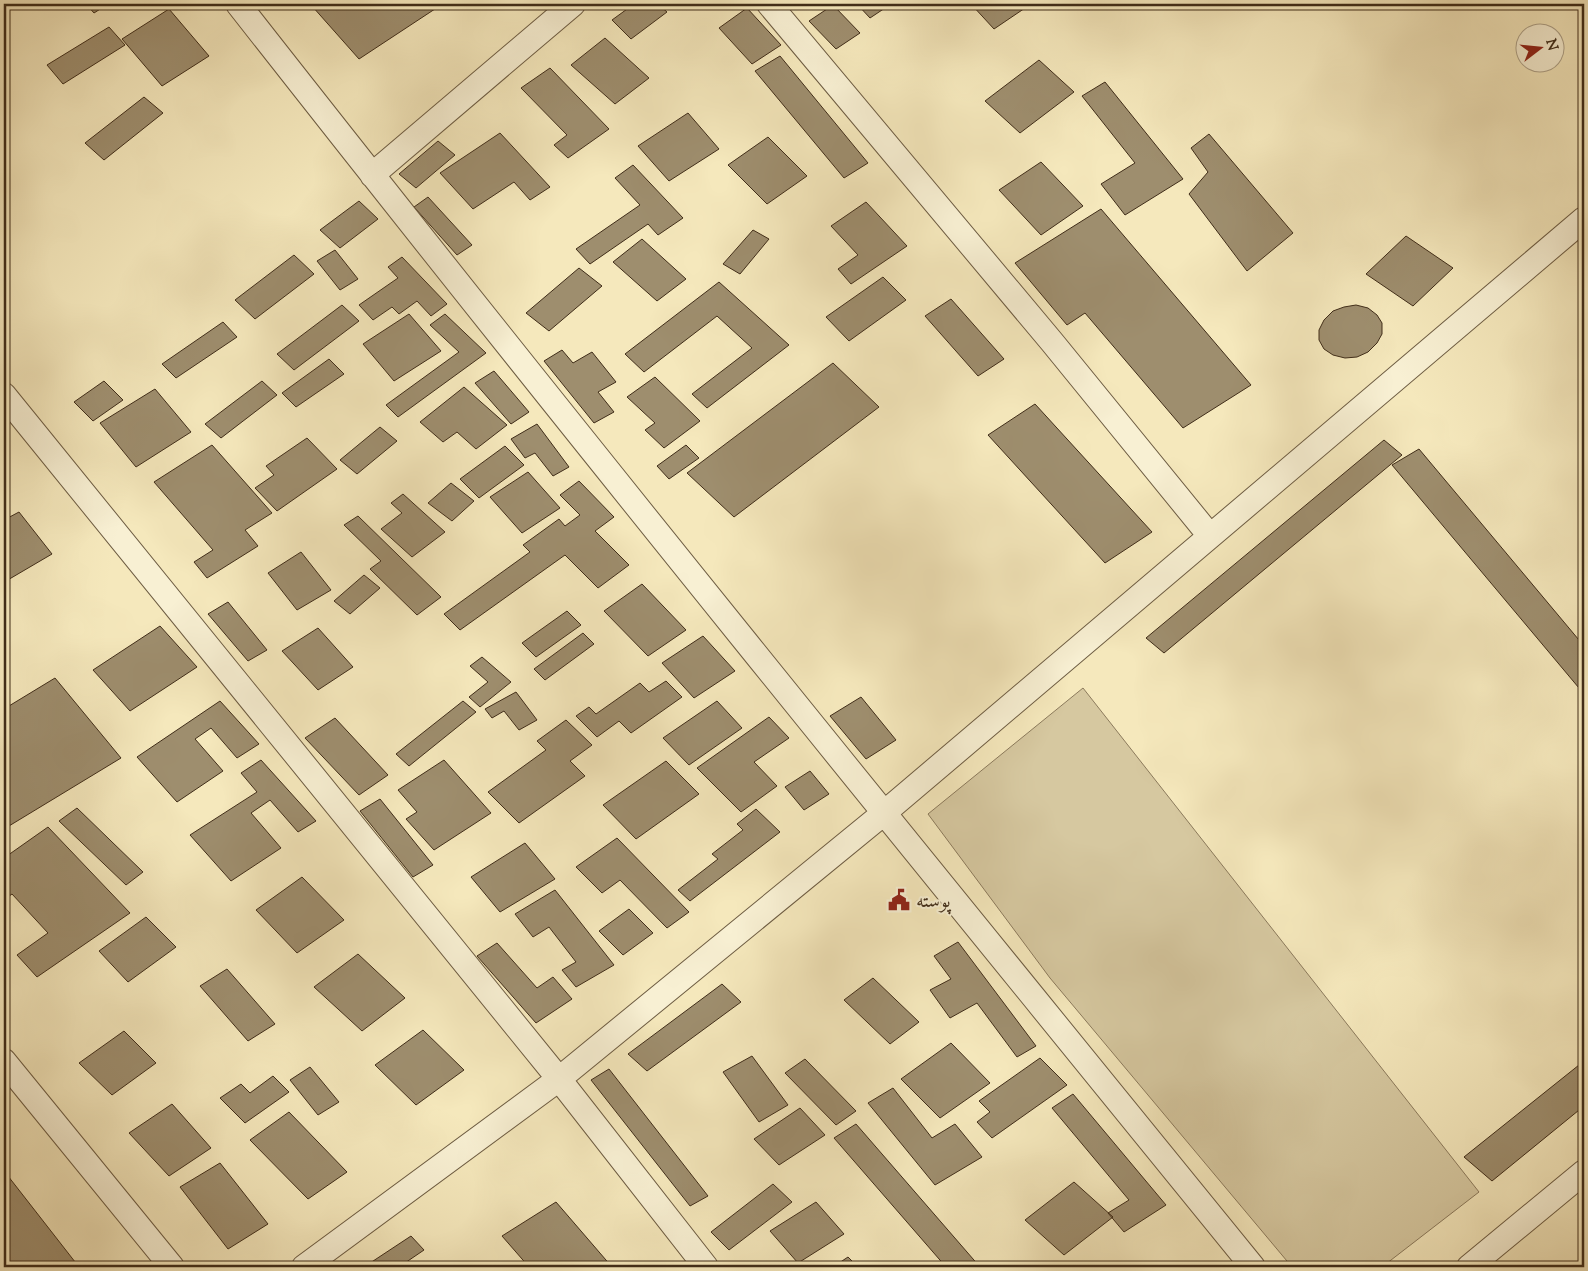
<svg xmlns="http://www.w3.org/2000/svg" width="1588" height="1271" font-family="'Sorts Mill Goudy',Amiri,serif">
<rect width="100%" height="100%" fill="#f5e8bc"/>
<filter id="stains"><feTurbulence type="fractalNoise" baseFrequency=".004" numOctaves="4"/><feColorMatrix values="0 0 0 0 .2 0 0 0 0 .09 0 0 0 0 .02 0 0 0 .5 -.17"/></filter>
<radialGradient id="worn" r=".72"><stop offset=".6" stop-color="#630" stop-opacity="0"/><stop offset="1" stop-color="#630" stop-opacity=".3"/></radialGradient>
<!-- green -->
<path fill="#d6c8a0" stroke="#8b7a5c" d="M1083,688L1479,1192L1382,1267H1292L1050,978L928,814Z"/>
<!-- building -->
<path fill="#9e8e6e" stroke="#402d19" d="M86,4H108L94,13Z
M316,4H440L441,5L359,59L312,6Z
M634,4H658L667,12L631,39L612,20Z
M857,4H891L870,18Z
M971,4H1031L994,29Z
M833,5L860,33L836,49L809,21Z
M747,8L781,45L752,64L719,28Z
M169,9L209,56L162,86L122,39Z
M109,27L125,45L63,84L47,65Z
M605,38L649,78L615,104L571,65Z
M780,56L868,163L844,178L755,71Z
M1039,60L1074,92L1020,133L985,101Z
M550,68L609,129L568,158L554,145L567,135L521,88Z
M1105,82L1183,179L1125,215L1101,184L1135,163L1082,96Z
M144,97L163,113L104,160L85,143Z
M688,113L719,149L669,181L638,146Z
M500,133L550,187L530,200L514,182L473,209L440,173Z
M1209,134L1293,233L1247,271L1189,194L1208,172L1191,148Z
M768,137L807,176L767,204L728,165Z
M438,141L455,155L416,188L399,174Z
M1041,162L1083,206L1041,235L999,190Z
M633,165L683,218L658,235L648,224L590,264L576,249L640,205L615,178Z
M428,197L472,245L457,255L414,207Z
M359,201L378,219L340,248L320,230Z
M866,202L907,246L851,284L838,269L858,255L831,226Z
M1101,209L1251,385L1183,428L1085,313L1067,325L1015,263Z
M753,230L769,239L740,274L723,264Z
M1406,236L1453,268L1413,306L1366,274Z
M642,239L686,279L657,301L613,262Z
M335,250L358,279L340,290L317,261Z
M294,255L314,274L255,319L235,300Z
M402,257L447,304L431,316L417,301L399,314L392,307L373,320L359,305L398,278L388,267Z
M579,268L602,286L549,331L526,313Z
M883,277L906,300L849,341L826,317Z
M719,282L789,345L707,408L692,394L752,348L717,316L644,372L625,354Z
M951,299L1004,359L978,376L925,316Z
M342,305L359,321L294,370L277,354Z
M1356,305L1368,308L1377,315L1382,323V334L1377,343L1368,352L1357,357L1345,358L1333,355L1324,349L1319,340V330L1324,320L1333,311L1344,307Z
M409,314L441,351L394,381L363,344Z
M445,314L486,353L398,417L386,405L459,352L430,325Z
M223,322L237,337L176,378L162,364Z
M562,350L573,363L592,352L616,382L598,392L614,412L594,423L544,361Z
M329,359L344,374L296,407L282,393Z
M833,363L879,407L734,517L687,473Z
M494,371L529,412L511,424L475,383Z
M655,377L700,421L664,448L645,430L655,423L627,397Z
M104,381L123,400L93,421L74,402Z
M262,381L277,395L221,438L205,424Z
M464,387L507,425L476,449L457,432L443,442L420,422Z
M155,389L191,432L136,467L100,423Z
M1035,404L1152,532L1105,563L988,435Z
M537,424L569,467L553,476L535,453L525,458L511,439Z
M380,427L397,441L357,474L340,460Z
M307,438L337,469L277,511L255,488L274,475L266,466Z
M1384,440L1402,455L1164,653L1146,638Z
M212,445L272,513L245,530L258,546L207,578L194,562L213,550L154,482Z
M686,445L699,458L669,479L657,466Z
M505,446L524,465L479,498L460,479Z
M1419,449L1584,646V694L1392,465Z
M528,472L560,508L522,533L490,497Z
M579,481L614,517L595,531L629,565L598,588L565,555L460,630L444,614L530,552L523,545L559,519L565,526L580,515L560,495Z
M451,483L474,501L452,521L428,503Z
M403,494L445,532L412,557L381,529L402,513L391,503Z
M19,512L52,554L6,581L4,578V520Z
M358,516L441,597L417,615L370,569L381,561L344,525Z
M301,552L331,590L297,610L268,573Z
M364,575L380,588L350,614L334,601Z
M642,584L686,630L648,656L604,611Z
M228,602L267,650L248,661L208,614Z
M567,611L581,625L536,657L522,643Z
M160,626L197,667L130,711L93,670Z
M318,628L353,667L318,690L282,651Z
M583,633L594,644L545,680L534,669Z
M703,636L735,671L694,698L662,663Z
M482,657L511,682L480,707L469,697L488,682L470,666Z
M55,678L121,758L4,829V709Z
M666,681L682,697L631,733L619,721L597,737L576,716L589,707L596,714L640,683L649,692Z
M516,692L537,720L519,730L504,711L492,718L485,709Z
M861,697L896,740L866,759L830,716Z
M220,701L259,744L237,758L211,728L195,739L223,771L177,802L137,757Z
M463,701L476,712L409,766L396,754Z
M717,701L742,728L689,765L663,738Z
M769,717L789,738L754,762L777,786L741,812L697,768Z
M335,718L388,775L359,795L305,738Z
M566,720L592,745L570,761L585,776L519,823L488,792L546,750L537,741Z
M261,760L316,821L298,832L270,800L251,813L281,848L231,881L190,835L257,792L241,773Z
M444,760L491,813L434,850L406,819L417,812L398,790Z
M666,761L699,794L636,839L603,805Z
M810,771L829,794L804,810L785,787Z
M380,799L433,865L413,877L360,811Z
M77,808L143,872L126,885L59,821Z
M756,809L780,832L690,901L678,890L718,859L712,854L743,830L737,824Z
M48,827L130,913L37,977L17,955L48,933L12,894L4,900V858Z
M617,838L689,912L667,928L620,880L602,893L576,867Z
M525,843L555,879L500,912L471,877Z
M302,877L344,920L297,953L256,910Z
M555,890L614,965L576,987L562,970L576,962L549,927L533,937L515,914Z
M629,909L653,933L623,955L599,931Z
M146,917L176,947L128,982L99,951Z
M958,942L1036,1046L1017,1057L977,1003L950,1018L930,990L951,979L934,956Z
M497,943L537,988L553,977L572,999L536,1023L477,956Z
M358,954L405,998L362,1031L314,987Z
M227,969L275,1024L248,1041L200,986Z
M873,978L919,1022L890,1044L844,1000Z
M722,984L741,1002L647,1071L628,1054Z
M423,1030L464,1070L416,1105L375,1065Z
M124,1031L156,1063L112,1095L79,1063Z
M951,1043L990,1083L940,1118L901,1079Z
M752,1056L788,1105L759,1122L723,1072Z
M1040,1058L1067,1085L992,1138L977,1122L990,1112L979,1101Z
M805,1059L856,1111L836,1125L785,1073Z
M1584,1061V1106L1492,1181L1464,1157Z
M310,1067L339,1102L318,1115L290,1080Z
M609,1069L708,1196L690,1206L591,1080Z
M273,1076L289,1092L245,1123L220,1098L241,1084L250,1093Z
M893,1088L932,1138L955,1124L982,1157L935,1185L868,1103Z
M1073,1094L1166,1205L1124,1232L1108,1213L1129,1200L1052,1108Z
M172,1104L211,1148L169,1176L129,1133Z
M800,1108L825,1135L779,1165L754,1139Z
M289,1112L347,1172L308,1199L250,1140Z
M856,1124L980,1267H946L834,1138Z
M220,1163L268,1224L228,1249L180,1187Z
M8,1176L79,1267H4V1179Z
M1074,1182L1113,1217L1064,1255L1025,1220Z
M773,1184L792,1202L729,1250L711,1232Z
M556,1202L612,1267H529L502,1236Z
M816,1202L844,1234L798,1263L770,1231Z
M411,1236L424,1250L399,1267H364Z
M848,1257L858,1267H833Z"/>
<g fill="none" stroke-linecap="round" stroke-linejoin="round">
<!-- minor casing -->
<g stroke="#6d5c42" stroke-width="26">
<path id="minor" d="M238,4C571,429 912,848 1253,1267
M769,4L1052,342L1210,536
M372,175L573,4
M4,395L559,1079L706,1267
M4,1061L172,1267
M304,1267L559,1079L884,813L1584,219
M1469,1267L1584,1172"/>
</g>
<!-- minor -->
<use href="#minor" stroke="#f8f0d3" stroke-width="24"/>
</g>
<!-- icons -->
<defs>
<g id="civic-bare" transform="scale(1.725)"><path d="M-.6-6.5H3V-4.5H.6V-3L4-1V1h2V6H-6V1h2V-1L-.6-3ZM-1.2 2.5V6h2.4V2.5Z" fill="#8f2418" stroke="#f8f0d3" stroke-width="2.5" paint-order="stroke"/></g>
</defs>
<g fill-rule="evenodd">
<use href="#civic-bare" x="899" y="900"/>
</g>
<g text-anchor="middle" stroke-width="4" stroke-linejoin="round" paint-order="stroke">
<!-- poi labels -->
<g font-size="20" fill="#402d19" stroke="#f8f0d3" text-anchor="start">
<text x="916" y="907">پوسته</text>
</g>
</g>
<!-- margin -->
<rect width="1588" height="1271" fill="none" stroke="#f5e8bc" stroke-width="20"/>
<rect x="5" y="5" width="1578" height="1261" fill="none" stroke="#402d19" stroke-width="2.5"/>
<rect x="10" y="10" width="1568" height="1251" fill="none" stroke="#402d19"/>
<!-- north arrow -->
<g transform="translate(1540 48) rotate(74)"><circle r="24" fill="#f8f0d3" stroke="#aea289"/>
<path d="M0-4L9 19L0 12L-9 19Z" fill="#8f2418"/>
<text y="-8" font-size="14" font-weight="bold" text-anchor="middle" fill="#402d19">N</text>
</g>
<rect width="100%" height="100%" filter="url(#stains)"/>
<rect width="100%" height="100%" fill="url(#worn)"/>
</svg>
